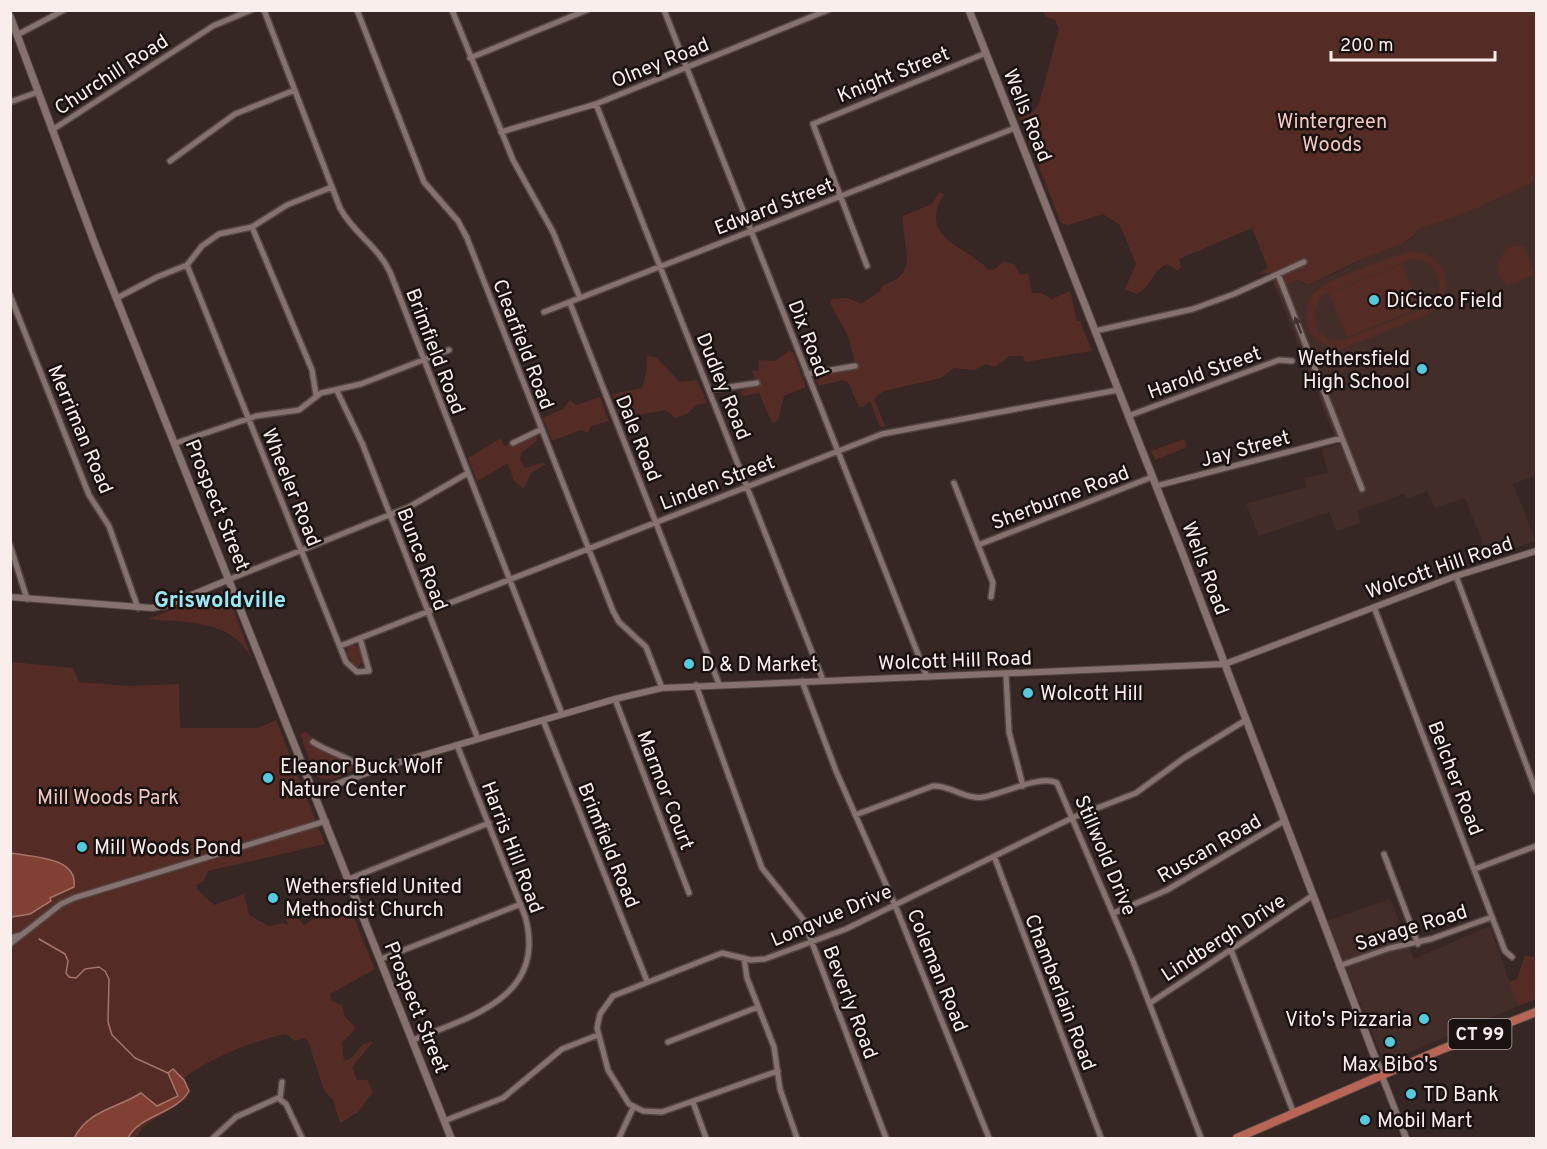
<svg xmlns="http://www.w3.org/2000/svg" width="1547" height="1149" font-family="Overpass,sans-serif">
<rect width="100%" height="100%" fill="#362724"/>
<!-- built -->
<path fill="#432d28" d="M1536,181V475L1513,484L1536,541L1488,556L1465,498L1435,508L1427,491L1407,499L1404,494L1357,511L1360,523L1337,531L1329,512L1259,536L1246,504L1307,487L1304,478L1328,473L1322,449L1338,445L1276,289L1299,280L1302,284L1308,285L1336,273L1362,259L1402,244L1412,238L1415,231L1473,210Z
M1390,899L1414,959L1490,926L1518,1006L1392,1060H1383L1327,921Z"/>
<!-- green -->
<path fill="#552c25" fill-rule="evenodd" d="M1043,11H1536V181L1473,210L1415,231L1413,236L1402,244L1362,259L1308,285L1298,280L1276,289L1270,273L1258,274L1268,268L1252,228L1179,259L1181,267L1178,271L1167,264C1152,270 1151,288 1136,294L1125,289L1136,264L1120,225L1103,214L1068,225L1061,223L1020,118L1032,113L1039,104L1059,29L1055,20L1046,17Z
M939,192L944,194C917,239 965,245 989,270L995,269L1004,261L1015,265L1020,275L1028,273L1032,293H1041L1052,299L1070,291L1077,321H1080L1092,351L1025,362L1023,356H1010L995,367L986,364L975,370L954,368L941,378L884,391L874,399L885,426L880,427L870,401L863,407H859L848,382L843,380L819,386L816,380C830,374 841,368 855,363L848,336L830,303L832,299L848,298L861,304L879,292L883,285C922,274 901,246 903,216L932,204Z
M1512,246H1524L1536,277L1532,276L1507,286C1492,274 1496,255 1512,246Z
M1407,252C1446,247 1462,297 1426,315L1330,354L1328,346C1318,342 1310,335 1307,324C1304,312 1308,298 1317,290C1332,278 1387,259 1407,252ZM1412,259C1431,259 1442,273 1439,292L1432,303L1425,308L1344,340H1332L1319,332L1313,313L1322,295Z
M1402,264L1419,308L1347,337L1329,293Z
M789,351L793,352L806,387L784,396L778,420L772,423L759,393L744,396L740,392L757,383L752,371L759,370V360L775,361Z
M647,356L656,357L680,382L697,380L707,403L696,405L687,414L675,418L666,410L621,418L612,394L642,388L647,369Z
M600,397L609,421L591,426L588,433L581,430L552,441L543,418L563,409L570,400L576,405Z
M533,431L538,440L521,453L520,459L525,468L541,463L546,464L531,473L524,489L514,481L508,463L477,481L468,458L501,438L504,446Z
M1184,439L1187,447L1155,460L1151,451Z
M224,591L228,595L253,662C235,619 188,623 148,619L216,592Z
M354,645L360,647L364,660L357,668L346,653L348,646Z
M11,662L73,668L79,682L129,686L179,684L180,728H258L276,720L325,844L208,871L204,880L197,885V889L214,905L244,894L249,915L269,926L283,923L289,925L284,917L298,918L304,925L337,905L350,908L375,969L330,994L332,1001L342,1005L345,1017L355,1026L354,1031L342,1042L344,1061C357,1059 358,1041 373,1042L352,1067L357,1080H367L373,1092L358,1112L340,1123L333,1100L324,1090L308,1041L304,1038L295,1041L286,1034C252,1041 210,1058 183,1079L187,1099L143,1127L136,1138H11Z
M306,732L313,738L311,742L315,745L341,760L354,764L357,768C345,775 326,785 315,775L300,734Z
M1525,955L1536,958V999L1518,1006L1509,982L1517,979Z"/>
<!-- water -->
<path fill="#823f33" stroke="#a6746a" stroke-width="1.5" d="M11,853C31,857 78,856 74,887L50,898L51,901L30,914L11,917Z
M173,1069L184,1080L189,1091C176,1114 139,1115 128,1138H74C90,1109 116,1109 141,1093L157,1106L178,1096L168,1073Z"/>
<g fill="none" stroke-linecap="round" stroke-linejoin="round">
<!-- stream -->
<path stroke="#a6746a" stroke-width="1.5" d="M39,939L65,954L68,961L66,973L69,977L76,978L85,969L99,967L105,971L109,979L108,1022L112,1035L135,1058L168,1073"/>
<!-- minor casing -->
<g stroke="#524543" stroke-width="8">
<path id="minor" d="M264,10L340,208C353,233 378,246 390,272L562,714
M357,10L424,182L458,221L467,238L613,611L619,622L646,647L662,688
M452,10L513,160L553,232L580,298
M664,10L927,677
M17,35L64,10
M470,58L587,10
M10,102L38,92
M596,104L823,680
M52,130L213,26L251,10
M501,132L596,104L828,10
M170,161L235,114L295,90
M252,227L312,370L316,395
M187,265L346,662L357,672L369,671L360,638
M867,266L813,124L986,53
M1278,274L1362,489
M10,295L89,495L109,526L138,608
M117,298L157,277L187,265L202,246L219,234L252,227L287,205L332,187
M570,303L719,684
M544,312L1015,128
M1095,331L1193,309L1234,294L1304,262
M807,374L855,366
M709,390L757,383
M337,391L362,443L478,739
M1128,416L1279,360L1292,361
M176,443L256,416L299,410L321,393L361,384L449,350
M513,443L542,429
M954,483L993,583L991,597
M1156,486L1342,438
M10,545L27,599
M978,545L1152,477
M1456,576L1536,791
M230,579L409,507L468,473
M1374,607L1505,951L1512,957
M340,646L882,434L1118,390
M1006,675L1009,732L1023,786
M802,681L836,771L895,905L989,1138
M696,685L762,868L803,919L886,1138
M615,699L689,893
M543,720L647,981
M313,742C329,753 358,759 366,773
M855,815L933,786C951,785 964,800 984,797C1002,794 1042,774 1057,783L1133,961L1201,1138
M1384,854L1418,944
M994,856L1101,1138
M1475,869L1536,846
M349,879L489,823
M1114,913L1167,890L1284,821
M10,938L21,935
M10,944L61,904L74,898L326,821
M1231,950L1294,1114
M744,958L747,978L774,1047L780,1089L797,1138
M381,959L521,904
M1339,966L1390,948L1431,939L1492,917
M1150,1003L1312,896
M413,1040C470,1017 548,997 525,916L457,745
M668,1042L758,1007
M778,1071L662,1112L643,1111L629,1104L608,1070L597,1028L600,1014L613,996L722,953L751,960L765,959L846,929L1074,817L1136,793L1184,758L1246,720
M280,1099L282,1082
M693,1102L706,1138
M444,1121L503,1098L562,1049L598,1035
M213,1138L236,1117L278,1098L286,1104L302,1138
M619,1138L633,1108"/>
</g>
<!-- tertiary casing -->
<g stroke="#524543" stroke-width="8">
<path id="tertiary" d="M10,597L152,608L165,606L230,579
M315,792L386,766L615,699L662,688L1225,664L1456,576L1536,551
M1382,1076L1406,1138"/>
</g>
<!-- secondary casing -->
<g stroke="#524543" stroke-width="9">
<path id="secondary" d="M969,10L1184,557L1382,1076
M10,16L96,247L451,1138"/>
</g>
<!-- primary casing -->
<g stroke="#524543" stroke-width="10">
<path id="primary" d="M1237,1138L1440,1050L1536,1012"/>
</g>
<!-- minor -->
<use href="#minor" stroke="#85726e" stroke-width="5"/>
<!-- tertiary -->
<use href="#tertiary" stroke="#85726e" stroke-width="6"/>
<!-- secondary -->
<use href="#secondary" stroke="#85726e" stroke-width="7"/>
<!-- primary -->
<use href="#primary" stroke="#b86556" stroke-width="8"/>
</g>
<!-- one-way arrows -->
<defs><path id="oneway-solid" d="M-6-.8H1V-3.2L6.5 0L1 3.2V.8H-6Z" transform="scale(1.5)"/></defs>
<use fill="#3f3431" href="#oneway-solid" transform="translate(1298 325) rotate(-111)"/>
<!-- markers -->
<g fill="#55cadf" stroke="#191210" stroke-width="2">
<circle cx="1374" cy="300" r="6"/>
<circle cx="1422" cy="369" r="6"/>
<circle cx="689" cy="664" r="6"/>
<circle cx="1028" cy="693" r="6"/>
<circle cx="268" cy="778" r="6"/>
<circle cx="82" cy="847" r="6"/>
<circle cx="273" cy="898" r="6"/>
<circle cx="1424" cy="1019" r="6"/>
<circle cx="1390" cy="1042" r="6"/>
<circle cx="1411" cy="1094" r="6"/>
<circle cx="1365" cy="1120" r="6"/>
</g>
<g text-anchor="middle" stroke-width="5" stroke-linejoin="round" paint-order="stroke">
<!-- shield labels -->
<rect fill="#191210" stroke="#b6acaa" stroke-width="1.5" x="1448.5" y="1019" width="63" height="30" rx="4.5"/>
<g font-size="18" font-weight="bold" fill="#f9eeec">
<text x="1480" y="1040">CT 99</text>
</g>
<!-- street labels -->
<g font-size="20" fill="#f9eeec" stroke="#191210">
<text transform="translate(660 62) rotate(-22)" y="7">Olney Road</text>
<text transform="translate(111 74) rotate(-33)" y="7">Churchill Road</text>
<text transform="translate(893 74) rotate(-22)" y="7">Knight Street</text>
<text transform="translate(1028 115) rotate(68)" y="7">Wells Road</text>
<text transform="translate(774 206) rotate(-21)" y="7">Edward Street</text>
<text transform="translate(809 338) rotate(69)" y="7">Dix Road</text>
<text transform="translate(524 344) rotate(69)" y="7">Clearfield Road</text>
<text transform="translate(436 351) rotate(69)" y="7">Brimfield Road</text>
<text transform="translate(1204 372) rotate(-20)" y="7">Harold Street</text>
<text transform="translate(724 386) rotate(68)" y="7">Dudley Road</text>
<text transform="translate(81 429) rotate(67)" y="7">Merriman Road</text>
<text transform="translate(639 438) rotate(68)" y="7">Dale Road</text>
<text transform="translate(1245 448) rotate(-15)" y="7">Jay Street</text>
<text transform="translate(717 482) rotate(-21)" y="7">Linden Street</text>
<text transform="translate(292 487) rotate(68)" y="7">Wheeler Road</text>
<text transform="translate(1060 497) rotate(-21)" y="7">Sherburne Road</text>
<text transform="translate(218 505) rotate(68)" y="7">Prospect Street</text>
<text transform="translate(423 559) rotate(69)" y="7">Bunce Road</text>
<text transform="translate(1439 567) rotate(-19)" y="7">Wolcott Hill Road</text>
<text transform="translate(1206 568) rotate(69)" y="7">Wells Road</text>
<text transform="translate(955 660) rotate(-2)" y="7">Wolcott Hill Road</text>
<text transform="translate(1456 778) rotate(69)" y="7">Belcher Road</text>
<text transform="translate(666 790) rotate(69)" y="7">Marmor Court</text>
<text transform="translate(609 845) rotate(68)" y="7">Brimfield Road</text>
<text transform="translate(513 847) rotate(69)" y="7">Harris Hill Road</text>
<text transform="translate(1209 848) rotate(-30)" y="7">Ruscan Road</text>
<text transform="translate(1106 855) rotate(67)" y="7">Stillwold Drive</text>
<text transform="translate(831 915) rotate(-23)" y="7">Longvue Drive</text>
<text transform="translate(1411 927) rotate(-17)" y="7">Savage Road</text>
<text transform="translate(1223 937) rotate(-33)" y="7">Lindbergh Drive</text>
<text transform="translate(938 970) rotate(68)" y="7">Coleman Road</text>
<text transform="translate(1061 992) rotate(69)" y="7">Chamberlain Road</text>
<text transform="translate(851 1002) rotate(69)" y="7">Beverly Road</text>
<text transform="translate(417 1007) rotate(68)" y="7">Prospect Street</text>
</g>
<!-- park labels -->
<g font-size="20" fill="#f3c8c0" stroke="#191210">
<text x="1332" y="128">Wintergreen<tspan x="1332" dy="23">Woods</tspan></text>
<text x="108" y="804">Mill Woods Park</text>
</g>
<!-- poi labels -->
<g font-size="20" fill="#f9eeec" stroke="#191210" text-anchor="start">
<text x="1386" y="307">DiCicco Field</text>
<text x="1410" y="365" text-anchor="end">Wethersfield<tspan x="1410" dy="23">High School</tspan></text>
<text x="701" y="671">D &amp; D Market</text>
<text x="1040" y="700">Wolcott Hill</text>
<text x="280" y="773">Eleanor Buck Wolf<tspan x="280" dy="23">Nature Center</tspan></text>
<text x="94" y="854">Mill Woods Pond</text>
<text x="285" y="893">Wethersfield United<tspan x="285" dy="23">Methodist Church</tspan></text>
<text x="1412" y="1026" text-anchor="end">Vito's Pizzaria</text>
<text x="1390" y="1071" text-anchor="middle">Max Bibo's</text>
<text x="1423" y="1101">TD Bank</text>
<text x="1377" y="1127">Mobil Mart</text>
</g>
<!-- quarter labels -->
<g font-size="22" font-weight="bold" fill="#9ae9f9" stroke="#191210">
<text x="220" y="607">Griswoldville</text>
</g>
</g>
<!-- border -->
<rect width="1547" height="1149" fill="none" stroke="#f9eeec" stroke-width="24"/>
<!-- scale -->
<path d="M1331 51v9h164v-9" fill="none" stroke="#f9eeec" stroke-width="3"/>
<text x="1340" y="51" font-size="18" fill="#f9eeec" stroke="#191210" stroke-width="4.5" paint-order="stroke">200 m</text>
</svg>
